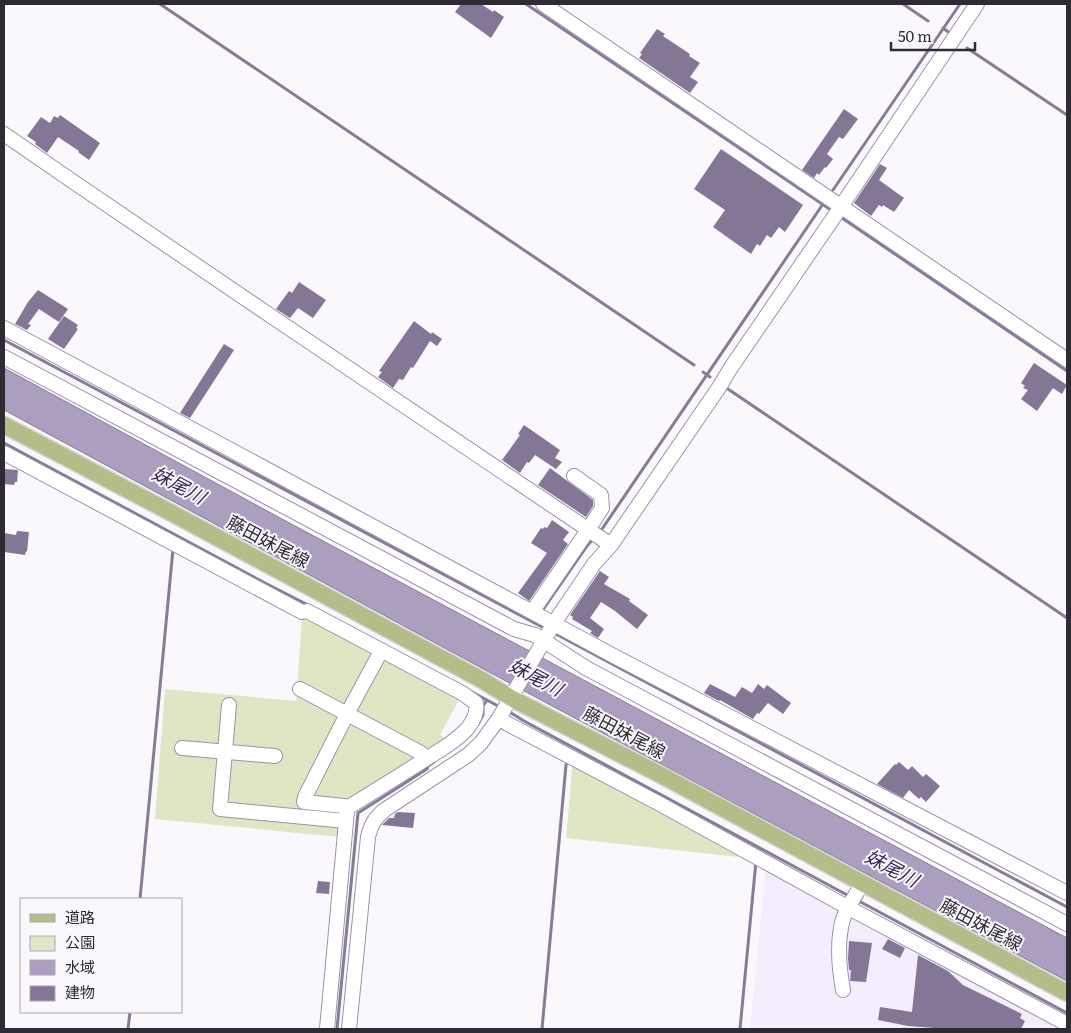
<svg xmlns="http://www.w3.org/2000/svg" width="1071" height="1033" font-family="Literata,'Noto Sans JP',serif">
<rect width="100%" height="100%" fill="#faf8fd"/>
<!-- built -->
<path fill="#f4eefc" d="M766,866L866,924L1062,1029H750Z"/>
<!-- green -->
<path fill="#dee6c3" d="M308,614L461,696L440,735L449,740L347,803L340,837L155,819L165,689L296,701L302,619Z
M574,764L753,859L746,861L739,857L566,838L572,769Z"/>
<!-- water -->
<path fill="#ab9ebf" stroke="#867c96" d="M4,368L282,519L844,819L1067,938V981L526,692L4,410Z"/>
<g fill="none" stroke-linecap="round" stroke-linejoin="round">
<!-- stream -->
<path stroke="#867c96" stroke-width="3" d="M160,4L694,365
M526,4L834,212
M903,4L928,21
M943,28L951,34
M967,48L1067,115
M833,190L960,4
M839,216L1067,371
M4,340L546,629
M703,372L710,377
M725,387L1067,618
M4,443L265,583L310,606
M600,532L823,204
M542,611L587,546L594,538
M554,633L1067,907
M468,690L500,707
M508,711L524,721L849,896
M478,724L483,715V706L487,700
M140,899L173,549
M857,900L1067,1013
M128,1029L130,1012
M337,1029L358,813L427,769L428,766L434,762
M542,1029L566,765L568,760
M740,1029L756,861"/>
</g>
<!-- building -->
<path fill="#847796" d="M461,4H481L493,12L494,10L504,17L491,38L455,12Z
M657,29L665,34L663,36L690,54L689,56L700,63L690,77L698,82L690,93L639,58L642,54L640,53Z
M844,109L858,119L843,139L839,137L827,154L833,159L826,168L825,167L819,175L817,173L814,178L802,170Z
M60,115L100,143L89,160L78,152L79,151L58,137L47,153L35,144L36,142L27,136L41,117L50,123L54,116L58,118Z
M721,149L803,205L785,232L779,227L771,238L767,235L760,246L757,244L751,254L713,227L725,210L694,189Z
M880,164L887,168L879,180L904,198L894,212L883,205L882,207L879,205L871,216L854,203Z
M299,282L326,300L313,318L298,308L290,318L276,309L289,291L292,293Z
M38,290L68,309L59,322L39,309L28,324L31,325L27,330L15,324L28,302Z
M64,316L78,325L76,328L78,329L64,349L48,339Z
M414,321L431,334L432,332L442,339L437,346L430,341L413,368L411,367L403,380L399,379L393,388L378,377L382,372L379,371Z
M224,344L234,350L190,418L180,413Z
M1034,363L1067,385L1062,394L1053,388L1037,411L1021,399L1028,390L1023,388L1025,386L1021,383Z
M524,425L560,450L555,458L562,462L556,469L535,455L529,463L527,462L520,473L502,460L520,435L518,434Z
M550,468L593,500V506L586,517L538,485Z
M4,469L18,470L17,482H15L14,485L4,484Z
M552,520L569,532L563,540L568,544L529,601L518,593L547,553L531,543L541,528L543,529L544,527L547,528Z
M17,531L29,532L27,552L26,551L25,555L4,552V533L16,535Z
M600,571L609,577L604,584L630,599L629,601L648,615L637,629L615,611L601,602L590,618L604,629L598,638L590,633L592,631L572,619L573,617L570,615Z
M710,684L735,697L742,687L752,693L758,684L764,689L767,685L791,703L783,714L768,703L759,714L757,713L753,719L720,700L719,701L704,693Z
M899,762L908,770L912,766L923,777L926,774L940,786L926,802L921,797L919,799L909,790L903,798L877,784L895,764L896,765Z
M398,812L415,813L413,828L382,825L389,818H394L395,814Z
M318,881L330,882L329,894L316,893Z
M888,939L905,948L900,958L882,949Z
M849,941L872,943L866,982L850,981L851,970H849L848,958Z
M918,955L948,971L963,985L1022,1014L1020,1018L1025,1021L1021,1029H948L908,1026L878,1020L880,1007L912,1012Z"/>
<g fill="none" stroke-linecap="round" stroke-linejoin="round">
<!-- minor casing -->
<g stroke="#9b91ab" stroke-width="16">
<path id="minor" d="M543,4L1067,360
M4,134L78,185L268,314L611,545
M4,328L612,655L1067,893
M4,357L514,629L535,635L586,668L1067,924
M4,453L302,612L307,611L462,693L476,703C478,712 474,720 468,728C456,741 439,751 424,760C399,776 373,792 347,808L344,806L304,802L305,797L347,714L381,651
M532,612L586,533L602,508L601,495L574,476
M300,689L421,753L425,759
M229,705L220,809L346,821
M499,718L508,724L660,804L849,908L1067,1024
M182,748L275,756
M843,990C839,968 837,940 843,919C847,907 856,895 862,884
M327,1029L347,811
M349,1029L368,837C371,825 375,817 386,809L468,755L481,743L499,718L554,623L594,564L611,545L720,386L730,369L834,217L977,4"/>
</g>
<!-- major casing -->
<g stroke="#d5d5d7" stroke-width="19">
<path id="major" d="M4,425L168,511L482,680L511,698L659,774L1067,993"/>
</g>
<!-- minor -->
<use href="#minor" stroke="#fff" stroke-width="14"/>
<!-- major -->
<use href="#major" stroke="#b4bc88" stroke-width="16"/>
</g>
<g text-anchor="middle" stroke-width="4" stroke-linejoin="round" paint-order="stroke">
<!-- street labels -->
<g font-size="18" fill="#2f2b35" stroke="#faf8fd">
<text transform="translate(268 542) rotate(28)" y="6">藤田妹尾線</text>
<text transform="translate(624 733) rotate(28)" y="6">藤田妹尾線</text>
<text transform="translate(981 925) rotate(28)" y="6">藤田妹尾線</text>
</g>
<!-- water labels -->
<g font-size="19" font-style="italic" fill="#3b2753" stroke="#faf8fd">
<text transform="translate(179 485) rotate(28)" y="7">妹尾川</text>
<text transform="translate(536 677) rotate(28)" y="7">妹尾川</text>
<text transform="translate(892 868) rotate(28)" y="7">妹尾川</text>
</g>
</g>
<!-- border -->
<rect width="1071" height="1033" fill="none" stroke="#2f2b35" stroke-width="10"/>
<!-- legend -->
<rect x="20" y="898" width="162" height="115" fill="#faf8fd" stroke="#a9a6ad"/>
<rect x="30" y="914" width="25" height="8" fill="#b4bc88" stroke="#a9a6ad"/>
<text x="65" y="923" font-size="15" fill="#2f2b35">道路</text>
<rect x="30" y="936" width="25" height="15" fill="#dee6c3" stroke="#a9a6ad"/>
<text x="65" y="948" font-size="15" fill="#2f2b35">公園</text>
<rect x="30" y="960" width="25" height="15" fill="#ab9ebf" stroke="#a9a6ad"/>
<text x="65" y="973" font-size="15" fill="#2f2b35">水域</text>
<rect x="30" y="986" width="25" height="15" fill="#847796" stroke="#a9a6ad"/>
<text x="65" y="998" font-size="15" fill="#2f2b35">建物</text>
<!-- scale -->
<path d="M891 42v8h84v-8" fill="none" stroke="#2f2b35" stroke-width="2.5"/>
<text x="898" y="42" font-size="15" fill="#2f2b35" stroke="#faf8fd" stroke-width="4" paint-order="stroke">50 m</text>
</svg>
